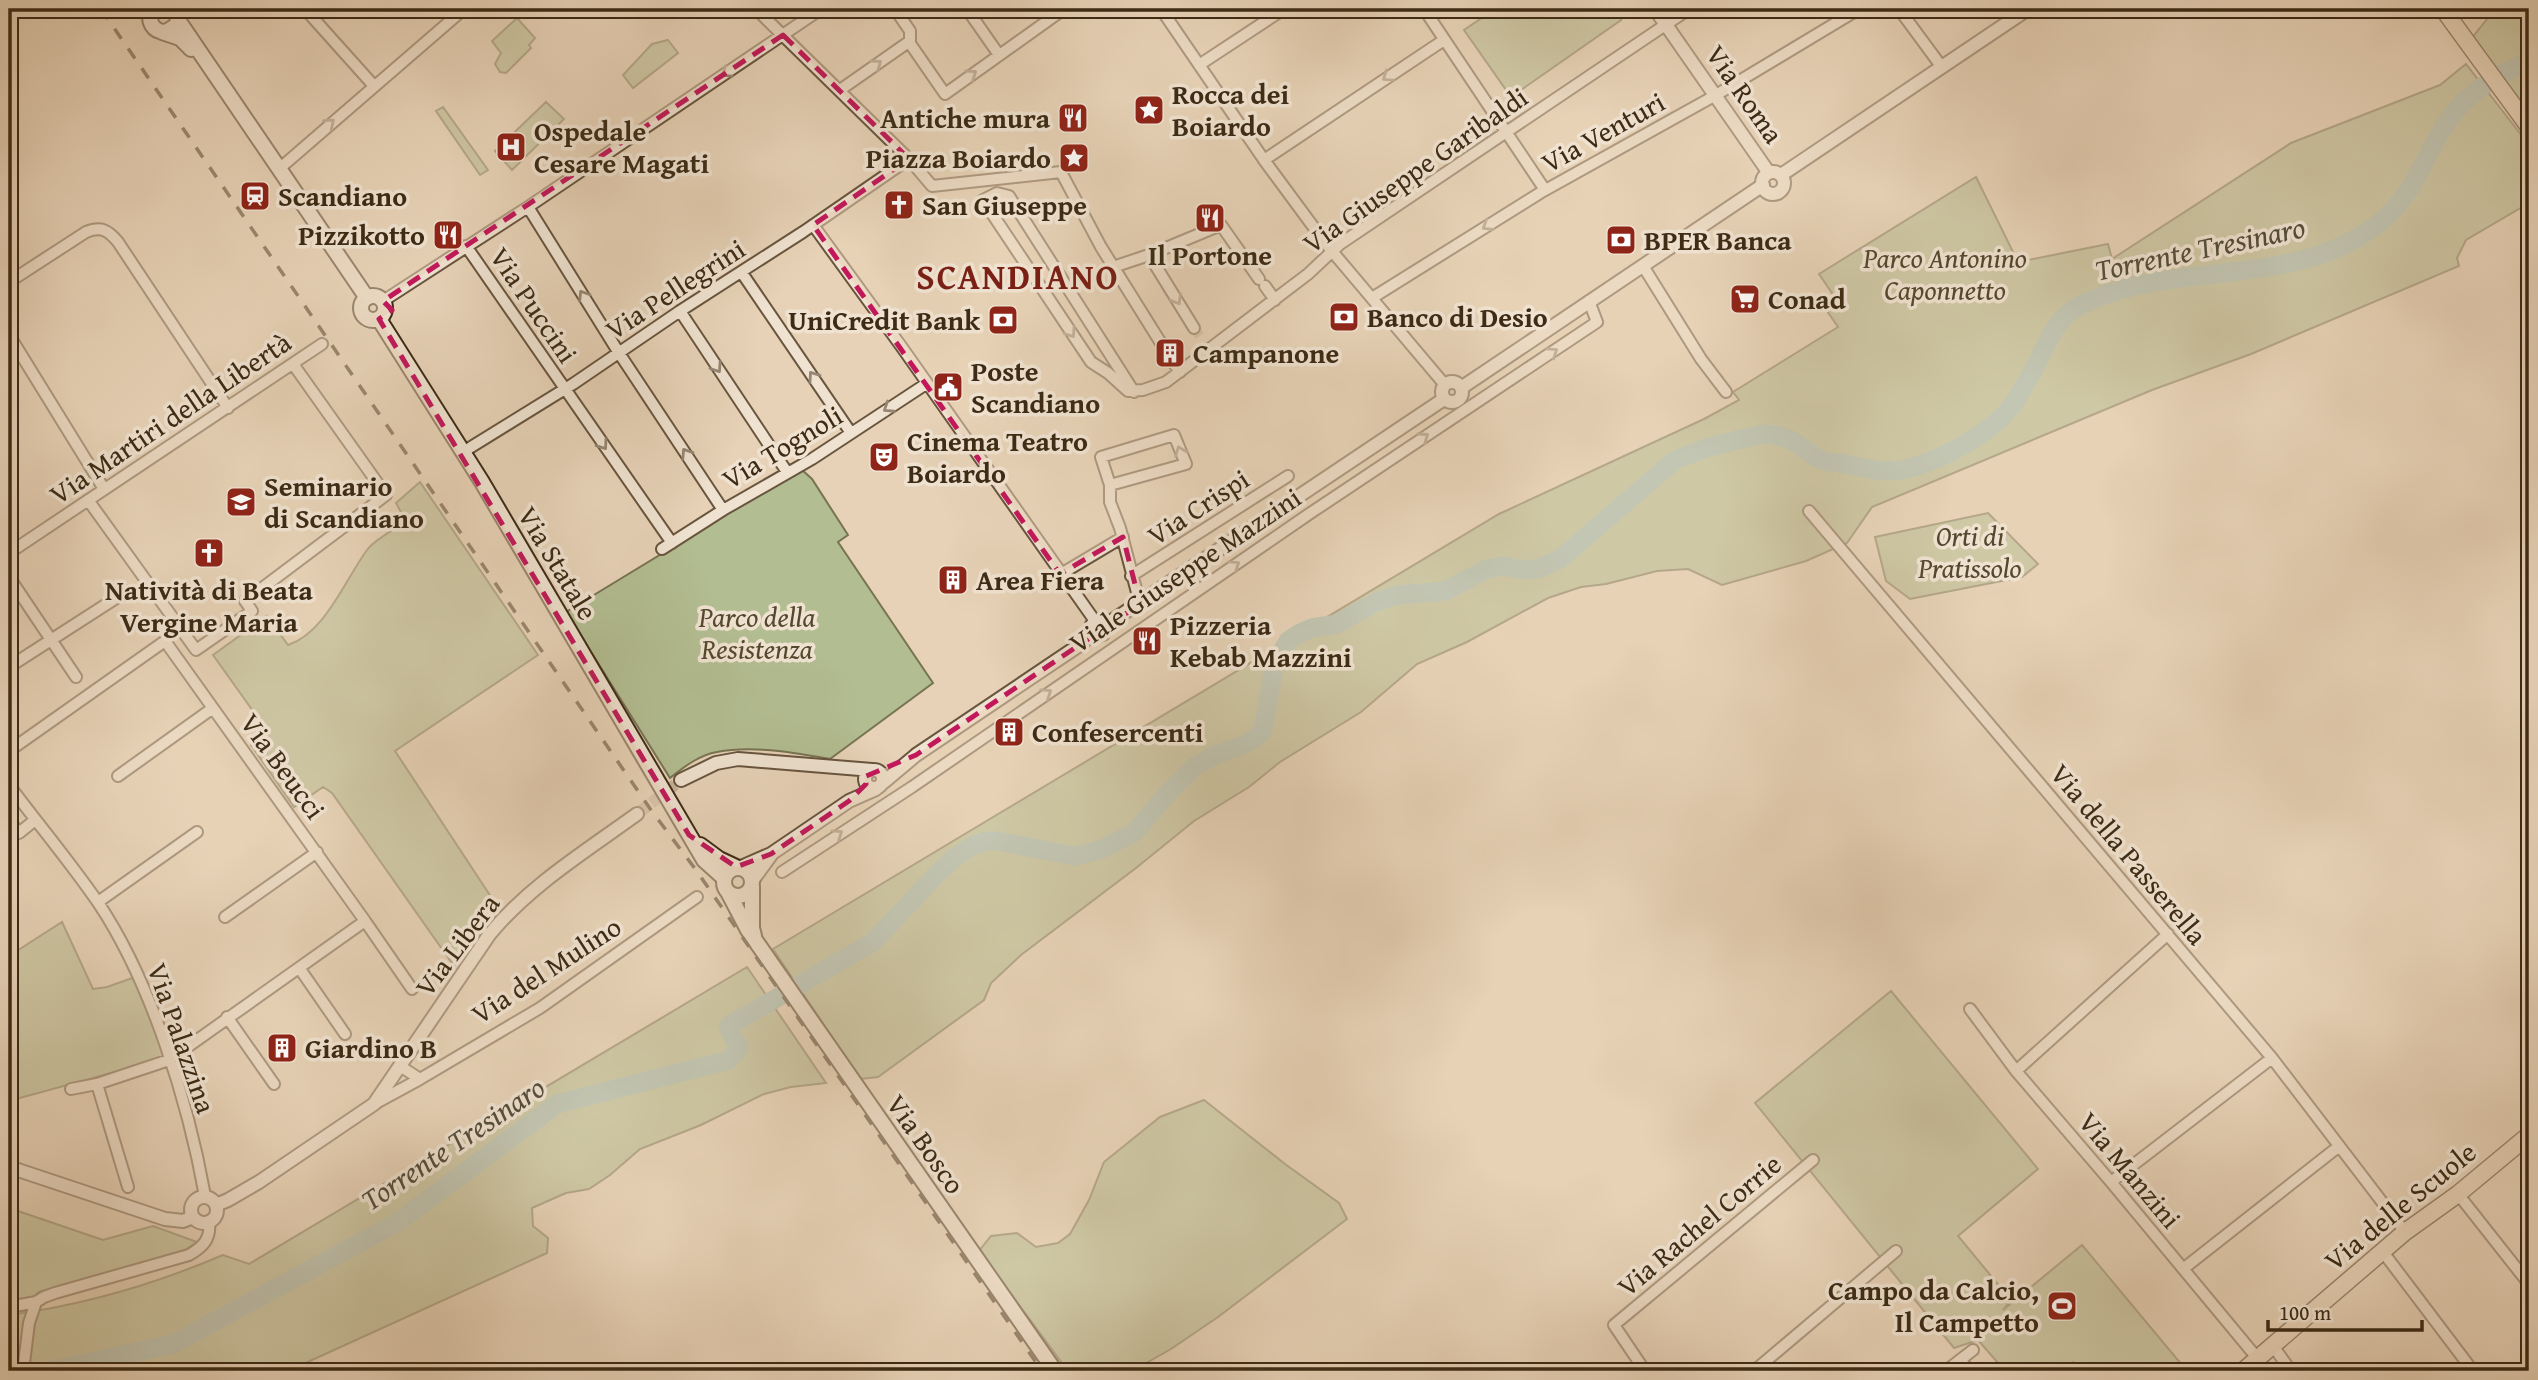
<svg xmlns="http://www.w3.org/2000/svg" width="2538" height="1380" font-family="'Gentium Book Plus',serif">
<rect width="100%" height="100%" fill="#e7d2b7"/>
<filter id="stains"><feTurbulence type="fractalNoise" baseFrequency=".00286" numOctaves="4"/><feColorMatrix values="0 0 0 0 .2 0 0 0 0 .09 0 0 0 0 .02 0 0 0 .5 -.17"/></filter>
<radialGradient id="worn" r=".72"><stop offset=".6" stop-color="#630" stop-opacity="0"/><stop offset="1" stop-color="#630" stop-opacity=".3"/></radialGradient>
<!-- green -->
<path fill="#b2bd91" stroke="#787453" stroke-width="2" d="M1495,9H1626L1621,20L1511,97L1464,30Z
M2495,9H2529V119L2472,38Z
M517,18L535,38L529,45L531,48L506,73L500,72L495,64L501,53L492,41Z
M668,40L678,53L633,88L623,75L652,44Z
M2466,64L2529,145V203L2466,240L2457,258L2459,266L2251,354L2152,390L1872,507L1847,543L1806,561L1722,585L1688,569L1657,571L1606,584L1581,587L1548,598L1467,642L1417,664L1361,712L1280,762L1249,787L1194,821L1136,868L1021,955L991,983L984,1000L878,1077L860,1079L773,949L1499,514L1704,419L1739,400L1733,392L1838,327L1825,308L1836,299L1819,274L1976,177L2018,262L2108,244L2112,259L2291,143L2440,85Z
M546,102L564,119L512,170L495,151Z
M443,107L488,170L480,175L436,111Z
M801,469L812,479L848,535L838,542L933,683L830,759C795,753 753,745 717,752C699,755 684,767 670,778L566,612Z
M420,482L538,655L395,751L497,906L454,966L332,793L323,787L294,807L251,745L268,732L213,655L267,616L288,645C325,633 345,580 367,550C375,539 390,534 400,523L402,514L396,503Z
M1988,513L2038,564L2022,577L1910,599L1886,581L1875,537Z
M62,922L93,989L107,987L135,977L166,1058L9,1101V956Z
M747,967L826,1083L791,1087L764,1094L701,1125L640,1149L610,1175L589,1189L566,1193L532,1208L533,1226L548,1238L547,1253L288,1371H9V1315C84,1305 153,1285 223,1255L249,1264Z
M1891,991L2038,1169L1958,1236L2011,1300L2003,1310L2082,1245L2187,1371H2082L2073,1362L2060,1371H2005L1978,1340L1954,1348L1755,1103Z
M1204,1100L1285,1164L1339,1203L1347,1219L1218,1317L1171,1349L1132,1371H1068L979,1251L991,1236L1017,1233L1036,1247L1058,1243L1070,1234L1089,1200L1104,1162L1160,1117Z
M9,1208L103,1240L153,1226L197,1242L185,1250L39,1292L32,1299L9,1303Z"/>
<g fill="none" stroke-linecap="round" stroke-linejoin="round">
<!-- river -->
<path stroke="#97b8af" stroke-width="19" d="M49,1371L173,1344L396,1223L557,1104L729,1060L739,1048L728,1027L730,1025L873,942L938,873L954,858L970,847L985,841H997L1074,856L1100,850L1135,832L1168,793L1194,767L1213,756L1243,745L1257,737L1263,730L1274,666L1288,641L1300,633L1312,628L1337,624L1374,603L1397,595L1445,591L1487,569L1501,566L1526,570L1540,568L1560,559L1675,460L1709,447L1763,434C1780,434 1793,439 1806,450C1811,454 1818,459 1824,461C1829,463 1834,462 1839,463C1860,466 1880,474 1902,470C1933,464 1976,441 2000,419C2015,405 2025,385 2035,367C2045,347 2056,318 2077,307C2170,258 2287,291 2374,227C2419,194 2424,150 2455,111C2474,89 2502,72 2529,62"/>
<!-- minor-tunnel -->
<path stroke="#c5b197" stroke-width="10" stroke-dasharray="10 5" stroke-linecap="butt" d="M1194,328L1201,338"/>
<!-- tertiary-tunnel -->
<path stroke="#c5b197" stroke-width="12" stroke-dasharray="12 6" stroke-linecap="butt" d="M637,814L681,780"/>
<!-- minor casing -->
<g stroke="#68553e" stroke-width="14">
<path id="minor" d="M305,9L374,86
M756,9L909,159L932,186L1061,172L1101,247L1164,348
M967,9L999,55
M1161,9L1264,160L1326,244L1445,385
M1424,9L1545,190
M1899,9L1941,66
M909,42L945,94L1064,9
M1199,65L1284,9
M840,90L910,41V31L895,9
M1264,160L1444,40
M279,169L464,9
M528,207L619,353L723,510
M813,225L901,346L1095,621
M466,246L672,543
M1643,266L1701,359L1726,392
M1113,267L1149,255
M742,273L851,433
M9,282L86,232C101,226 108,230 118,242L228,408
M1265,286L1275,300
M1372,298L1540,193L1716,95L1859,9
M383,301L528,207L821,9
M680,311L787,472
M1194,328L1149,255L1221,225L1259,279
M9,335L104,489
M1170,358L1180,372
M1134,392L1009,196L997,193L983,200L1091,362L1108,373L1128,391L1143,390L1166,382L1308,274L1340,244L1689,9
M463,452L573,384L680,311L803,232L909,159
M1110,485L1186,464L1174,435L1101,457L1110,485V502L1120,528L1140,604
M88,500L196,650L252,611L245,601L386,495L293,364
M1809,511L2272,1058L2405,1232
M662,549L723,510L812,459L926,384
M9,553L322,344
M1061,574L1123,537
M1131,576L1288,476
M9,577L76,677
M9,667L127,591
M9,751L165,641L365,921L169,1060L97,1084L71,1089
M118,776L213,708
M9,785C38,824 71,863 99,904C152,984 188,1102 205,1196
M9,820L19,833L35,820
M782,872L912,787L1312,512L1597,322L1589,301
M98,902L197,832
M225,917L317,852
M365,921L412,989
M300,969L345,1034
M1970,1009L2016,1071L2111,1182L2258,1359
M227,1017L274,1084
M2016,1071L2168,934
M420,1079L540,1008L697,897
M97,1084L128,1187
M374,1104L420,1079L400,1066
M2111,1182L2272,1058
M2458,1194L2529,1284
M2383,1252L2473,1371
M2183,1269L2338,1147
M9,1307L36,1302L44,1297L55,1293L189,1255C203,1247 211,1239 209,1222
M2273,1346L2291,1371
M1960,1360L1973,1350
M23,1371L29,1323L36,1302
M1645,1371L1614,1325L1813,1160
M1754,1371L1896,1251
M1946,1371L1960,1360L1970,1371"/>
</g>
<!-- tertiary casing -->
<g stroke="#68553e" stroke-width="16">
<path id="tertiary" d="M1655,9L1769,173
M1762 183a11 11 0 1 1 22 0a11 11 0 1 1-22 0Z
M1781,175L2028,9
M1442 392a10 10 0 1 1 20 0a10 10 0 1 1-20 0Z
M1461,388L1763,185
M1106,625L1103,621H1096L1092,625L1093,631L1098,635L1103,634L1106,625L1444,399
M865 779a9 9 0 1 1 18 0a9 9 0 1 1-18 0Z
M681,780L716,763L738,759L872,770
M884,782L916,755L1081,644L1094,633
M741,867L771,854L849,801L876,789
M752,881L771,855
M9,1167L165,1219L183,1221L193,1217
M191 1210a13 13 0 1 1 26 0a13 13 0 1 1-26 0Z
M216,1205L228,1200L259,1182L374,1104L489,935C529,886 586,851 637,814"/>
</g>
<!-- secondary casing -->
<g stroke="#3d2b15" stroke-width="18">
<path id="secondary" d="M153,9C146,21 153,32 166,32L177,25L178,16L175,9
M178,20L367,298
M162,32L180,38L191,49
M361 308a12 12 0 1 1 24 0a12 12 0 1 1-24 0Z
M379,319L482,482L704,860L724,878
M700,845L719,859L736,867
M724 882a14 14 0 1 1 28 0a14 14 0 1 1-28 0Z
M752,886V928L754,936
M728,892L748,930L1055,1371"/>
</g>
<!-- primary casing -->
<g stroke="#3d2b15" stroke-width="19">
<path id="primary" d="M2443,9L2529,127
M2243,1371L2405,1232L2458,1194L2529,1135"/>
</g>
<!-- minor -->
<use href="#minor" stroke="#efe2d0" stroke-width="10"/>
<!-- tertiary -->
<use href="#tertiary" stroke="#efe2d0" stroke-width="12"/>
<!-- secondary -->
<use href="#secondary" stroke="#efe2d0" stroke-width="14"/>
<!-- primary -->
<use href="#primary" stroke="#e7d2b7" stroke-width="16"/>
<!-- rail -->
<path stroke="#3d2b15" stroke-width="3.5" stroke-dasharray="12 12" stroke-linecap="butt" d="M101,9L651,810L696,870L1042,1371"/>
</g>
<!-- one-way arrows -->
<defs><path id="oneway-chevron" d="M-2-3.5L2.5 0L-2 3.5" fill="none" stroke-width="1.6" stroke-linecap="round" stroke-linejoin="round" transform="scale(1.75)"/></defs>
<g stroke="#968672">
<use href="#oneway-chevron" transform="translate(877 64) rotate(-35)"/>
<use href="#oneway-chevron" transform="translate(726 73) rotate(146)"/>
<use href="#oneway-chevron" transform="translate(972 74) rotate(-35)"/>
<use href="#oneway-chevron" transform="translate(1387 77) rotate(146)"/>
<use href="#oneway-chevron" transform="translate(330 123) rotate(-40)"/>
<use href="#oneway-chevron" transform="translate(1487 226) rotate(148)"/>
<use href="#oneway-chevron" transform="translate(583 295) rotate(-122)"/>
<use href="#oneway-chevron" transform="translate(1177 300) rotate(59)"/>
<use href="#oneway-chevron" transform="translate(1071 333) rotate(56)"/>
<use href="#oneway-chevron" transform="translate(1553 352) rotate(-34)"/>
<use href="#oneway-chevron" transform="translate(717 368) rotate(56)"/>
<use href="#oneway-chevron" transform="translate(813 376) rotate(-125)"/>
<use href="#oneway-chevron" transform="translate(888 408) rotate(147)"/>
<use href="#oneway-chevron" transform="translate(1424 437) rotate(-35)"/>
<use href="#oneway-chevron" transform="translate(603 445) rotate(55)"/>
<use href="#oneway-chevron" transform="translate(1180 451) rotate(-111)"/>
<use href="#oneway-chevron" transform="translate(686 453) rotate(-123)"/>
<use href="#oneway-chevron" transform="translate(1235 565) rotate(-34)"/>
<use href="#oneway-chevron" transform="translate(1047 693) rotate(-34)"/>
<use href="#oneway-chevron" transform="translate(838 834) rotate(-34)"/>
</g>
<!-- marked area -->
<path d="M0 0H2538V1380H0ZM783,35L909,159L813,225L1060,574L1123,537L1140,604L916,755L864,777L866,784L849,801L771,854L736,867L689,835L379,319L392,310L383,301Z" fill="#e7d2b7" fill-opacity=".55" fill-rule="evenodd"/>
<path fill="none" stroke="#c2185b" stroke-width="5" stroke-dasharray="14 9" stroke-linejoin="round" d="M783,35L909,159L813,225L1060,574L1123,537L1140,604L916,755L864,777L866,784L849,801L771,854L736,867L689,835L379,319L392,310L383,301Z"/>
<!-- icons -->
<defs>
<g id="sight-square" transform="scale(1.575)"><rect x="-9" y="-9" width="18" height="18" rx="4" fill="#8f2418" stroke="#efe2d0"/><path d="M0-6L1.8-2.2L6-1.7L2.9 1.2L3.7 5.4L0 3.3L-3.7 5.4L-2.9 1.2L-6-1.7L-1.8-2.2Z" fill="#fff"/></g>
<g id="restaurant-square" transform="scale(1.575)"><rect x="-9" y="-9" width="18" height="18" rx="4" fill="#8f2418" stroke="#efe2d0"/><path d="M-5-6h1v4h1v-4h1v4h1v-4h1v5L-1.5 .5V6h-2V.5L-5-1ZM5-6V6H3V1.5H1.5Q1.5-4 5-6Z" fill="#fff"/></g>
<g id="hospital-square" transform="scale(1.575)"><rect x="-9" y="-9" width="18" height="18" rx="4" fill="#8f2418" stroke="#efe2d0"/><path d="M-5-5h3v3.5h4V-5h3V5h-3V1.5h-4V5h-3Z" fill="#fff"/></g>
<g id="station-square" transform="scale(1.575)"><rect x="-9" y="-9" width="18" height="18" rx="4" fill="#8f2418" stroke="#efe2d0"/><path d="M-3-6H3Q5-6 5-4V2Q5 4 3 4L4.5 6H3L1.5 4h-3L-3 6H-4.5L-3 4Q-5 4-5 2V-4Q-5-6-3-6ZM-3.5-4v3h7v-3ZM-3.5 1v1.5H-2V1ZM2 1v1.5H3.5V1Z" fill="#fff"/></g>
<g id="church-square" transform="scale(1.575)"><rect x="-9" y="-9" width="18" height="18" rx="4" fill="#8f2418" stroke="#efe2d0"/><path d="M-1.2-6h2.4v3.5h3.3v2.4h-3.3V6h-2.4V-.1h-3.3v-2.4h3.3Z" fill="#fff"/></g>
<g id="bank-square" transform="scale(1.575)"><rect x="-9" y="-9" width="18" height="18" rx="4" fill="#8f2418" stroke="#efe2d0"/><path d="M-6-4H6V4H-6ZM0-2.3a2.3 2.3 0 1 0 0 4.6a2.3 2.3 0 1 0 0-4.6Z" fill="#fff"/></g>
<g id="supermarket-square" transform="scale(1.575)"><rect x="-9" y="-9" width="18" height="18" rx="4" fill="#8f2418" stroke="#efe2d0"/><path d="M-6-5.5h2.5l.6 2H6L4.5 2H-2.5L-4.4-4H-6ZM-1.5 3.2a1.3 1.3 0 1 0 .1 0ZM3 3.2a1.3 1.3 0 1 0 .1 0Z" fill="#fff"/></g>
<g id="building-square" transform="scale(1.575)"><rect x="-9" y="-9" width="18" height="18" rx="4" fill="#8f2418" stroke="#efe2d0"/><path d="M-4-6H4V6H1V3H-1V6H-4ZM-2.5-4.3h1.7v1.8h-1.7ZM.8-4.3h1.7v1.8H.8ZM-2.5-1h1.7V.8h-1.7ZM.8-1h1.7V.8H.8Z" fill="#fff"/></g>
<g id="civic-square" transform="scale(1.575)"><rect x="-9" y="-9" width="18" height="18" rx="4" fill="#8f2418" stroke="#efe2d0"/><path d="M-.6-6.5H3V-4.5H.6V-3L4-1V1h2V6H-6V1h2V-1L-.6-3ZM-1.2 2.5V6h2.4V2.5Z" fill="#fff"/></g>
<g id="theatre-square" transform="scale(1.575)"><rect x="-9" y="-9" width="18" height="18" rx="4" fill="#8f2418" stroke="#efe2d0"/><path d="M-5-5.5Q0-4 5-5.5V0Q5 5 0 6Q-5 5-5 0ZM-3.3-2.5H-1v1.5H-3.3ZM1-2.5H3.3v1.5H1ZM-2.8 1Q0 5.5 2.8 1Z" fill="#fff"/></g>
<g id="university-square" transform="scale(1.575)"><rect x="-9" y="-9" width="18" height="18" rx="4" fill="#8f2418" stroke="#efe2d0"/><path d="M0-5L7-2L0 1L-7-2ZM-4 1L0 2.5L4 1V4Q0 6-4 4Z" fill="#fff"/></g>
<g id="stadium-square" transform="scale(1.575)"><rect x="-9" y="-9" width="18" height="18" rx="4" fill="#8f2418" stroke="#efe2d0"/><path d="M0-5a6.5 5 0 1 0 0 10a6.5 5 0 1 0 0-10ZM-3.5-1.8h7v3.6h-7Z" fill="#fff"/></g>
</defs>
<g fill-rule="evenodd">
<use href="#sight-square" x="1149" y="110"/>
<use href="#restaurant-square" x="1073" y="118"/>
<use href="#hospital-square" x="511" y="147"/>
<use href="#sight-square" x="1074" y="158"/>
<use href="#station-square" x="255" y="196"/>
<use href="#church-square" x="899" y="205"/>
<use href="#restaurant-square" x="1210" y="218"/>
<use href="#restaurant-square" x="448" y="235"/>
<use href="#bank-square" x="1621" y="240"/>
<use href="#supermarket-square" x="1745" y="299"/>
<use href="#bank-square" x="1344" y="317"/>
<use href="#bank-square" x="1003" y="320"/>
<use href="#building-square" x="1170" y="353"/>
<use href="#civic-square" x="948" y="387"/>
<use href="#theatre-square" x="884" y="457"/>
<use href="#university-square" x="241" y="502"/>
<use href="#church-square" x="209" y="553"/>
<use href="#building-square" x="953" y="580"/>
<use href="#restaurant-square" x="1147" y="641"/>
<use href="#building-square" x="1009" y="732"/>
<use href="#building-square" x="282" y="1048"/>
<use href="#stadium-square" x="2062" y="1306"/>
</g>
<g text-anchor="middle" stroke-width="7" stroke-linejoin="round" paint-order="stroke">
<!-- poi labels -->
<g font-size="28" font-weight="bold" fill="#3d2b15" stroke="#efe2d0" text-anchor="start">
<text x="1172" y="104">Rocca dei<tspan x="1172" dy="32">Boiardo</tspan></text>
<text x="1050" y="128" text-anchor="end">Antiche mura</text>
<text x="534" y="141">Ospedale<tspan x="534" dy="32">Cesare Magati</tspan></text>
<text x="1051" y="168" text-anchor="end">Piazza Boiardo</text>
<text x="278" y="206">Scandiano</text>
<text x="922" y="215">San Giuseppe</text>
<text x="425" y="245" text-anchor="end">Pizzikotto</text>
<text x="1644" y="250">BPER Banca</text>
<text x="1210" y="265" text-anchor="middle">Il Portone</text>
<text x="1768" y="309">Conad</text>
<text x="1367" y="327">Banco di Desio</text>
<text x="980" y="330" text-anchor="end">UniCredit Bank</text>
<text x="1193" y="363">Campanone</text>
<text x="971" y="381">Poste<tspan x="971" dy="32">Scandiano</tspan></text>
<text x="907" y="451">Cinema Teatro<tspan x="907" dy="32">Boiardo</tspan></text>
<text x="264" y="496">Seminario<tspan x="264" dy="32">di Scandiano</tspan></text>
<text x="976" y="590">Area Fiera</text>
<text x="209" y="600" text-anchor="middle">Natività di Beata<tspan x="209" dy="32">Vergine Maria</tspan></text>
<text x="1170" y="635">Pizzeria<tspan x="1170" dy="32">Kebab Mazzini</tspan></text>
<text x="1032" y="742">Confesercenti</text>
<text x="305" y="1058">Giardino B</text>
<text x="2039" y="1300" text-anchor="end">Campo da Calcio,<tspan x="2039" dy="32">Il Campetto</tspan></text>
</g>
<!-- street labels -->
<g font-size="28" fill="#3d2b15" stroke="#efe2d0">
<text transform="translate(1745 94) rotate(55)" y="10">Via Roma</text>
<text transform="translate(1603 132) rotate(-29)" y="10">Via Venturi</text>
<text transform="translate(1415 170) rotate(-35)" y="10">Via Giuseppe Garibaldi</text>
<text transform="translate(675 289) rotate(-33)" y="10">Via Pellegrini</text>
<text transform="translate(534 305) rotate(56)" y="10">Via Puccini</text>
<text transform="translate(170 418) rotate(-34)" y="10">Via Martiri della Libertà</text>
<text transform="translate(782 447) rotate(-31)" y="10">Via Tognoli</text>
<text transform="translate(1198 507) rotate(-33)" y="10">Via Crispi</text>
<text transform="translate(558 563) rotate(59)" y="10">Via Statale</text>
<text transform="translate(1185 570) rotate(-34)" y="10">Viale Giuseppe Mazzini</text>
<text transform="translate(283 766) rotate(54)" y="10">Via Beucci</text>
<text transform="translate(2129 854) rotate(50)" y="10">Via della Passerella</text>
<text transform="translate(457 945) rotate(-53)" y="10">Via Libera</text>
<text transform="translate(546 970) rotate(-33)" y="10">Via del Mulino</text>
<text transform="translate(182 1038) rotate(71)" y="10">Via Palazzina</text>
<text transform="translate(926 1144) rotate(55)" y="10">Via Bosco</text>
<text transform="translate(2130 1170) rotate(50)" y="10">Via Manzini</text>
<text transform="translate(2400 1206) rotate(-39)" y="10">Via delle Scuole</text>
<text transform="translate(1699 1225) rotate(-40)" y="10">Via Rachel Corrie</text>
</g>
<!-- park labels -->
<g font-size="28" font-style="italic" fill="#54482e" stroke="#efe2d0">
<text x="1945" y="268">Parco Antonino<tspan x="1945" dy="32">Caponnetto</tspan></text>
<text x="1970" y="546">Orti di<tspan x="1970" dy="32">Pratissolo</tspan></text>
<text x="757" y="627">Parco della<tspan x="757" dy="32">Resistenza</tspan></text>
</g>
<!-- water labels -->
<g font-size="30" font-style="italic" fill="#544e3c" stroke="#efe2d0">
<text transform="translate(2200 249) rotate(-12)" y="10">Torrente Tresinaro</text>
<text transform="translate(453 1144) rotate(-34)" y="10">Torrente Tresinaro</text>
</g>
<!-- district labels -->
<g font-size="35" font-weight="bold" letter-spacing="2" fill="#7a1f14" stroke="#efe2d0">
<text x="1018" y="289">SCANDIANO</text>
</g>
</g>
<!-- margin -->
<rect width="2538" height="1380" fill="none" stroke="#e7d2b7" stroke-width="35"/>
<rect x="10" y="10" width="2517" height="1359" fill="none" stroke="#3d2b15" stroke-width="3.5"/>
<rect x="18" y="18" width="2503" height="1345" fill="none" stroke="#3d2b15" stroke-width="2"/>
<!-- scale -->
<path d="M2268 1320v10h154v-10" fill="none" stroke="#3d2b15" stroke-width="3.5"/>
<text x="2279" y="1320" font-size="21" fill="#3d2b15" stroke="#efe2d0" stroke-width="5" paint-order="stroke">100 m</text>
<rect width="100%" height="100%" filter="url(#stains)"/>
<rect width="100%" height="100%" fill="url(#worn)"/>
</svg>
